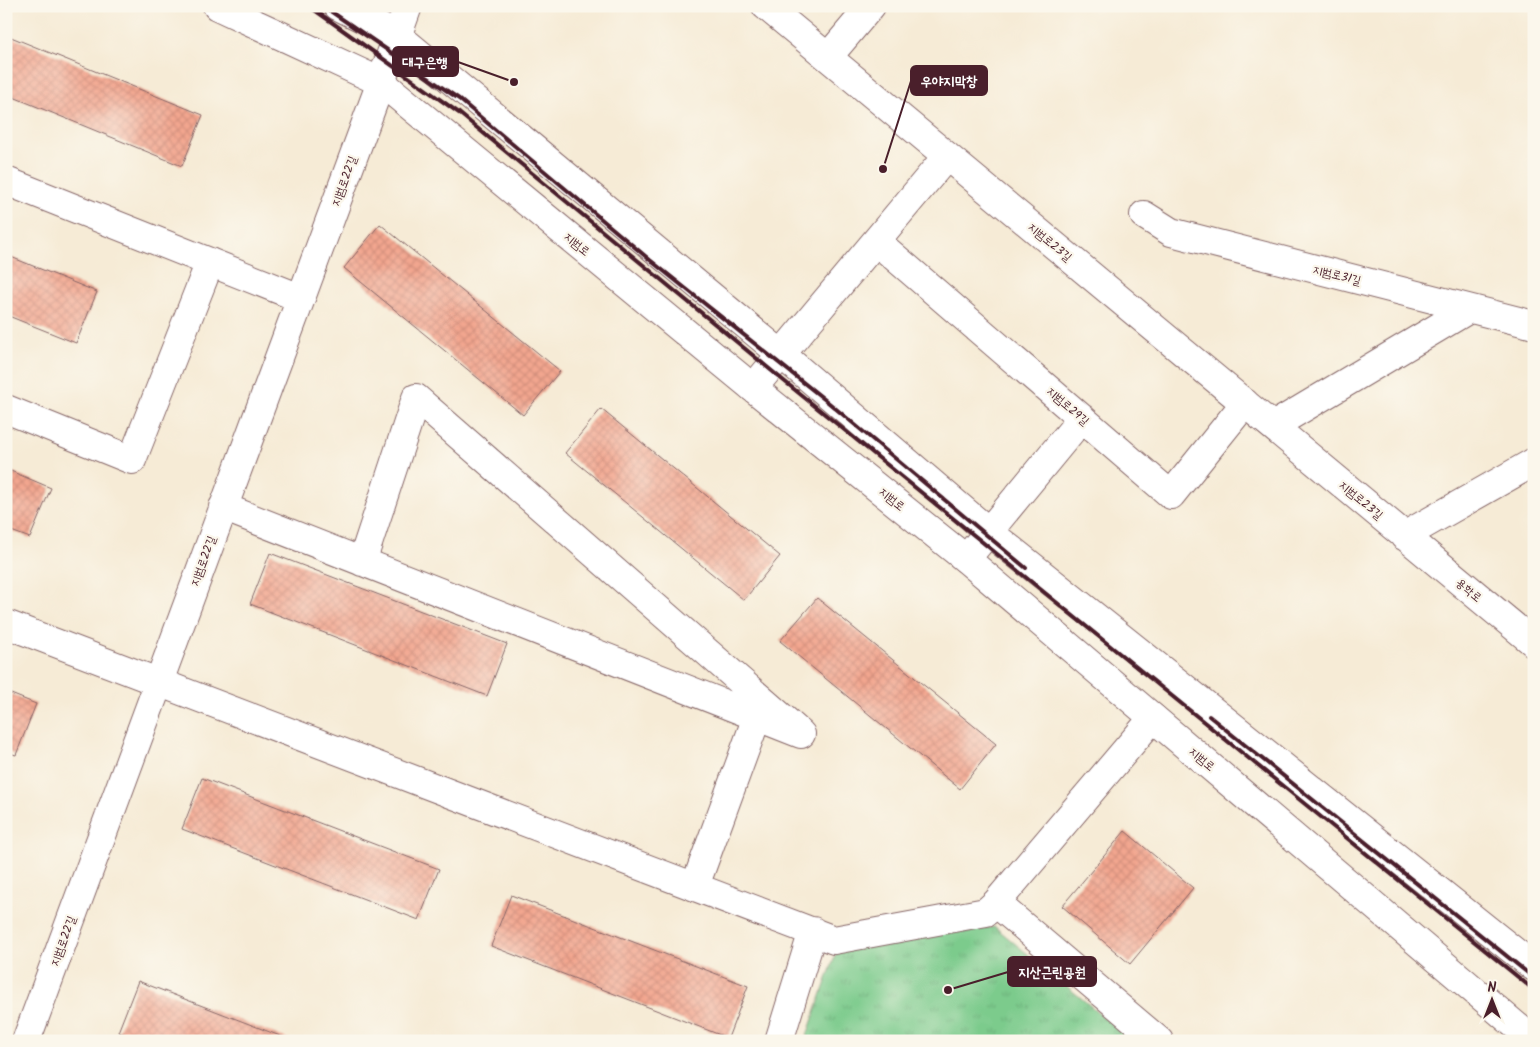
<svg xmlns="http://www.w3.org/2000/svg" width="1540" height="1047" font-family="Kalam,'Poor Story',sans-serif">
<defs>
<pattern id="grass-tufts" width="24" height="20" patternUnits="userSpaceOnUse" patternTransform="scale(1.25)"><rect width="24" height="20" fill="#7bcb8c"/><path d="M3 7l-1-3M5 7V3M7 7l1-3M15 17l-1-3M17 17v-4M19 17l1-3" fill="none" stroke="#6cae79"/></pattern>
<pattern id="building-cross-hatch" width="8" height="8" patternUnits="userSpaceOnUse" patternTransform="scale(1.25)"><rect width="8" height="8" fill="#f2a68f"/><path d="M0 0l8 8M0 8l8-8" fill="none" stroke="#d18e7c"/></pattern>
</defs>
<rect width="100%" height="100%" fill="#fbf7ec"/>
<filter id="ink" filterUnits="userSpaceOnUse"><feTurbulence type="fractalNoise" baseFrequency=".02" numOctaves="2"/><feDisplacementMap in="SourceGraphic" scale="10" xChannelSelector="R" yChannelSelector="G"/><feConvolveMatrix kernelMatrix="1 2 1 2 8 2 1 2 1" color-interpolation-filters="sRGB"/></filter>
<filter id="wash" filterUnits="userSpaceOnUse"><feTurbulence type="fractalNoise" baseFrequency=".0096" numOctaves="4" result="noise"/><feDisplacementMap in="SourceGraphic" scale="20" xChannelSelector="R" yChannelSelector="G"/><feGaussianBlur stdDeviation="1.12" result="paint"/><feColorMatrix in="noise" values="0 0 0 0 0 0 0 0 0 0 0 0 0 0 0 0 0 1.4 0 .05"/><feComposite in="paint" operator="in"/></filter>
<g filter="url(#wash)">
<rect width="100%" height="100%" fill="#f6ebd6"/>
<!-- grass -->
<path fill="url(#grass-tufts)" stroke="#62755c" d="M995,927L1133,1041H805L838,948L918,935Z"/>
<g id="blocks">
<!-- building -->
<path fill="url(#building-cross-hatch)" d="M6,35L203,115L182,166L6,94Z
M380,224L560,371L523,415L344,268Z
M6,255L97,292L76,343L6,315Z
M601,409L780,556L744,600L565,453Z
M6,469L51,488L30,538L6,529Z
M270,553L507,644L487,696L250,604Z
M817,598L996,744L960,789L780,641Z
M6,692L36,704L16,755L6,752Z
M202,778L439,869L419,920L182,829Z
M1125,831L1193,888L1130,964L1062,906Z
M511,895L748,986L728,1038L491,946Z
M138,981L293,1041H140L118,1032Z"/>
</g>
</g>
<g filter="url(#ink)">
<use href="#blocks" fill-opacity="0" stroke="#866667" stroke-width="1"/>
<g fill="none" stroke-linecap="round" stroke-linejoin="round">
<!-- street casing -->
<g stroke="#866667" stroke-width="30">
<path id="street" d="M766,6L1534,643
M828,57L871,6
M6,181L300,298
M1144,215L1171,232L1534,325
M876,241L1171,495L1245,403
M753,388L947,156
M6,409L132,460L210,262
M1273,426L1469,309
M223,507L801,734L416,398L362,562
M1404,536L1534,462
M966,559L1082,418
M6,624L834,940L986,912L996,903L1153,718
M695,886L757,717
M996,903L1159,1041
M26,1041L381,82
M779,1041L813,931"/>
</g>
<!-- secondary casing -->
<g stroke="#866667" stroke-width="30">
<path id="secondary" d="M217,6L381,82L753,388L966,559L1534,1041
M338,6L398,36L781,354L989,532L1534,967
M381,82L408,6"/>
</g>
<!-- street -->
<use href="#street" stroke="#fff" stroke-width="28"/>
<!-- secondary -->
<use href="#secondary" stroke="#fff" stroke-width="28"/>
<!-- rail -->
<path stroke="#4a1f2b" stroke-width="4" d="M309,6L459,113L784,381L1534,990
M323,6L459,99L650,260L829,403L1026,568
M1209,716L1534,978"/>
</g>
</g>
<g text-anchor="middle" stroke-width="4.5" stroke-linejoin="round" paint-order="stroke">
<!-- street labels -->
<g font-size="12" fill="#4a1f2b" stroke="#fbf7ec">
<text transform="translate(344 181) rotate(-70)" y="4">지범로22길</text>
<text transform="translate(1050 242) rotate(40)" y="4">지범로23길</text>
<text transform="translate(577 244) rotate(39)" y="4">지범로</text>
<text transform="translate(1337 275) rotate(14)" y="4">지범로31길</text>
<text transform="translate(1068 406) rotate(41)" y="4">지범로29길</text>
<text transform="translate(892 499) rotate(39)" y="4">지범로</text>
<text transform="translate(1361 500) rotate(40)" y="4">지범로23길</text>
<text transform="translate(203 561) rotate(-70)" y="4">지범로22길</text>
<text transform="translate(1469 590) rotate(40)" y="4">용학로</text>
<text transform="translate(1202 759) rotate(40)" y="4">지범로</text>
<text transform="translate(63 941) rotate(-70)" y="4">지범로22길</text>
</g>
</g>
<!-- callouts -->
<path fill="none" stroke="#4a1f2b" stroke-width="2" d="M514 82L458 62M883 169L911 81M948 990L1008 972"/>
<g fill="#4a1f2b" stroke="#fbf7ec" stroke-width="2">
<circle cx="514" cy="82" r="5"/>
<circle cx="883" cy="169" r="5"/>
<circle cx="948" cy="990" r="5"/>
</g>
<g fill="#4a1f2b" stroke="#4a1f2b" stroke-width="2">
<rect x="393" y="47" width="65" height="29" rx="5"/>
<rect x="911" y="66" width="76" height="29" rx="5"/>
<rect x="1008" y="957" width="88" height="29" rx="5"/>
</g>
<g font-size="14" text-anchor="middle" font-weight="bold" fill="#fff">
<text x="425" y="67">대구은행</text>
<text x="949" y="86">우야지막창</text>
<text x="1052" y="977">지산근린공원</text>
</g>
<!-- margin -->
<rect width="1540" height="1047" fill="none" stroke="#fbf7ec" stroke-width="25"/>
<!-- north arrow -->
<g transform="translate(1492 1000)" stroke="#fbf7ec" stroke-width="4" paint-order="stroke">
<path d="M0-4L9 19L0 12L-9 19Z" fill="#4a1f2b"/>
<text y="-8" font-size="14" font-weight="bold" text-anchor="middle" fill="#4a1f2b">N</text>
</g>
</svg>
